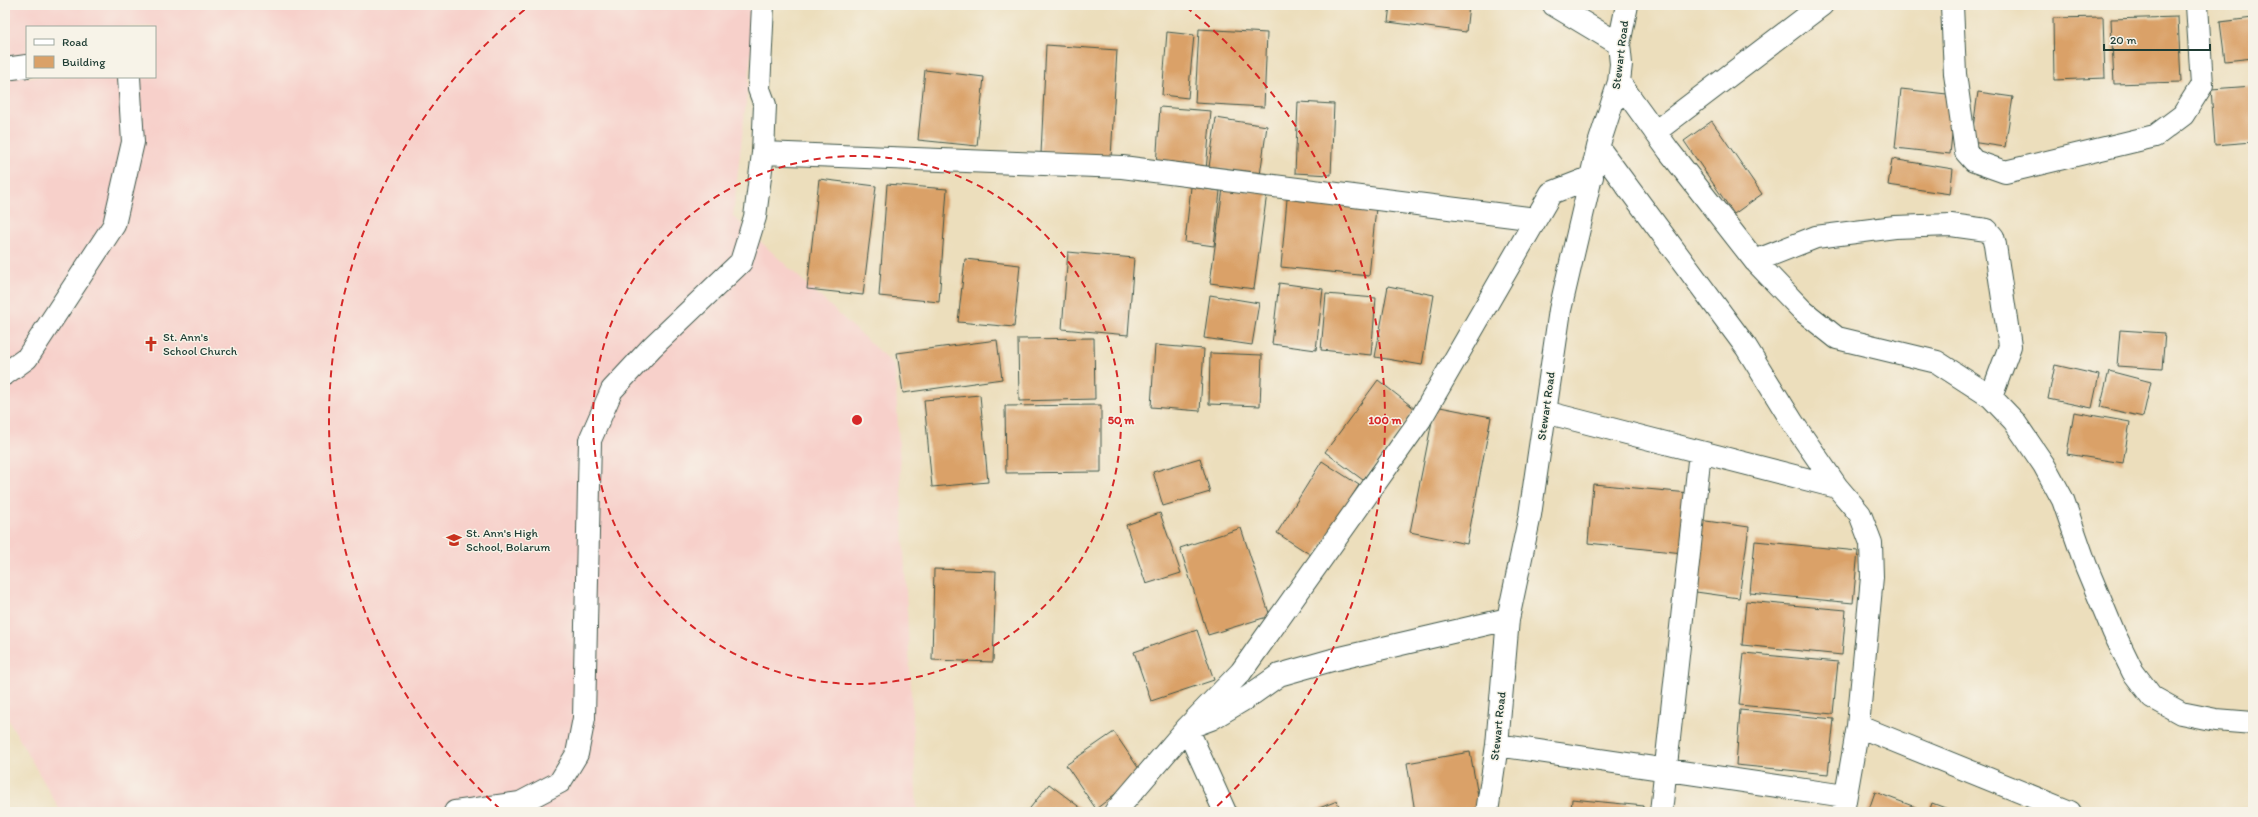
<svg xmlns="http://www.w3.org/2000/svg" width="2258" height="817" font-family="Itim,sans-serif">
<rect width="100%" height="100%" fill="#f7f3e8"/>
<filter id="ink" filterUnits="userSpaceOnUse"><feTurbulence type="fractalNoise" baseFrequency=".025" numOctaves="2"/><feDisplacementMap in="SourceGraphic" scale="8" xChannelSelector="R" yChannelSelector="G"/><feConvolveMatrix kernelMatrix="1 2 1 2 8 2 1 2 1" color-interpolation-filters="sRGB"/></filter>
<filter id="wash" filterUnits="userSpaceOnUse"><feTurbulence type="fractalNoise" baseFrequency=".012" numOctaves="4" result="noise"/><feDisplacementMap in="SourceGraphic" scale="16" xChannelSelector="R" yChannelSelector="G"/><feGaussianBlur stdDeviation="0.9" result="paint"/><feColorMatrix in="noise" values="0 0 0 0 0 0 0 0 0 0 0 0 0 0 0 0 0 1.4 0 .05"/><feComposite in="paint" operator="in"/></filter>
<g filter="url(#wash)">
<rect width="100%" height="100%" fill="#ecdebc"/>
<!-- built -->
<path fill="#f7d0ca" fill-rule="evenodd" d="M5,5H757L733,216L895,366L917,812H61L5,714ZM27,27H155V77H27Z"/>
<g id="blocks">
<!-- building -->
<path fill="#daa168" d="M1390,5H1469L1466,32L1388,22Z
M2103,17L2105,78L2054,80L2053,18Z
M2178,17L2181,82L2114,84L2111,19Z
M2253,18V58L2225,61L2220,22Z
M1199,29L1267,33L1264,107L1195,103Z
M1167,32L1194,35L1188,98L1162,95Z
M1046,45L1117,50L1111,158L1041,154Z
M925,70L984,77L977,146L918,140Z
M2253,86V142L2215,145L2211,89Z
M1901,89L1956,95L1950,154L1895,148Z
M1978,92L2013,97L2005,147L1971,142Z
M1298,102L1334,104L1331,175L1295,173Z
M1160,107L1211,111L1206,171L1156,166Z
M1216,118L1267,126L1260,175L1209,167Z
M1712,121L1762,194L1734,214L1684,141Z
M1892,159L1953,169L1950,194L1888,185Z
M819,179L876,186L863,295L807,289Z
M887,184L947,189L939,302L879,296Z
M1191,187L1220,191L1214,246L1185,242Z
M1223,188L1267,193L1254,289L1210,283Z
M1287,199L1376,208L1369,276L1281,267Z
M1068,252L1134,258L1128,335L1062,329Z
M965,259L1020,265L1014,327L958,322Z
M1279,283L1323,289L1316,350L1272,344Z
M1388,286L1434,295L1422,365L1375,357Z
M1326,294L1376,298L1371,355L1321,350Z
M1210,295L1259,303L1252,345L1204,338Z
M2120,330L2165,333L2162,369L2117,366Z
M1094,338L1095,399L1019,401L1018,339Z
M997,340L1002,379L903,393L897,353Z
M1155,345L1204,349L1200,411L1151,407Z
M1210,353L1262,355L1260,406L1209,404Z
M2055,365L2099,375L2092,408L2048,399Z
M2109,371L2151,382L2143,417L2100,407Z
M1378,380L1415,409L1363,480L1325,452Z
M980,395L988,482L932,487L924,400Z
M1101,405V472L1006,473L1005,406Z
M1435,406L1491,417L1467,544L1410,532Z
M2074,412L2130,422L2123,463L2067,454Z
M1200,458L1210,492L1163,506L1153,472Z
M1322,461L1359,485L1314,557L1277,533Z
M1593,484L1689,493L1683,553L1588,543Z
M1160,513L1181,573L1146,584L1126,525Z
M1699,520L1749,527L1739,598L1689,591Z
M1241,528L1270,616L1208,635L1180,548Z
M1755,541L1858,551L1853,603L1750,593Z
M934,569L996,571L993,662L932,660Z
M1746,601L1846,610L1842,655L1742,645Z
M1197,630L1214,680L1151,701L1134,652Z
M1744,653L1838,662L1833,714L1739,705Z
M1740,710L1834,719L1828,774L1736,765Z
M1114,732L1139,769L1128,784L1096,809L1066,765Z
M1470,752L1481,812H1415L1407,763Z
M1049,784L1086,812H1027Z
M1875,792L1918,808L1917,812H1868Z
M1572,799L1644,806L1643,812H1571Z
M1337,801L1341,812H1309Z
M1932,803L1956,812H1929Z"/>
</g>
</g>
<g filter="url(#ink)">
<use href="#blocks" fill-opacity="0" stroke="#3e5548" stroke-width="1"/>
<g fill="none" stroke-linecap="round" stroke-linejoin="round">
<!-- minor casing -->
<g stroke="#3e5548" stroke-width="24">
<path id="minor" d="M763,5L759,89L765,105L763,153L1122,167L1536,219
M1554,5L1619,44
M1952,5L1955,74L1966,152L1974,161L2005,172L2155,136L2183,115L2202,85L2197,5
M5,69L27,66
M1619,82L1669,151L1755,261L1803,311L1837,338L1937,362L1991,397L2014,421L2044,465L2063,500L2086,566L2114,633L2133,672L2152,697L2181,713L2216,720L2253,723
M1655,132L1822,5
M1598,147L1746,347L1793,423L1837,487L1860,514L1871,543L1872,577L1858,726L2070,812
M1755,261L1816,237L1895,227L1951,225L1987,230L1993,237L1995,245L2010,346L1991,397
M5,374L27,358L114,225L133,142L129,77
M1545,412L1837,487
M1497,745L1845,796
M455,812L520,803L560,782L577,754L584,718L590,440L612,390L652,347L741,262L755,217L763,153
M1115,812L1187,728L1241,672L1420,420L1551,193L1592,177
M1225,812L1187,728L1211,719L1248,697L1279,675L1332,660L1508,619
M1487,812L1497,745L1508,619L1530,515L1560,310L1598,147L1619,82L1621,64L1619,44L1627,5
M1661,812L1700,452
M1843,812L1858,726"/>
</g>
<!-- minor -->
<use href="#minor" stroke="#fff" stroke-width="22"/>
</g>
</g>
<!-- distance rings -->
<g fill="none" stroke="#d62828" stroke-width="2" stroke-dasharray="7 5">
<circle cx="857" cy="420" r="264"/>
<path d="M500 809A528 528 0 0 1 528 7M1186 7A528 528 0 0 1 1214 809"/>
</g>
<!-- icons -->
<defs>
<g id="church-bare" transform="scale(1.2)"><path d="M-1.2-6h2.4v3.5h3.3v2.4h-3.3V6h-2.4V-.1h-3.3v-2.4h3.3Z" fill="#c8321e" stroke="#f7f3e8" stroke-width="2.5" paint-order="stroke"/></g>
<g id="school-bare" transform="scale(1.2)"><path d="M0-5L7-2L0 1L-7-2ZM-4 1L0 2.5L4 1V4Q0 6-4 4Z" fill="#c8321e" stroke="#f7f3e8" stroke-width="2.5" paint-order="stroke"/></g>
</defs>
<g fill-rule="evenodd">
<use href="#church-bare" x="151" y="344"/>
<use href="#school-bare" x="454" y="540"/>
</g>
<g text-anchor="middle" stroke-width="3" stroke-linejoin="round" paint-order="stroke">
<!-- street labels -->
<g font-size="12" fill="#1f3d34" stroke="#f7f3e8">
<text transform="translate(1620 55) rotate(-83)" y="4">Stewart Road</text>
<text transform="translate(1546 406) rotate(-82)" y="4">Stewart Road</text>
<text transform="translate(1498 726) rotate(-84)" y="4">Stewart Road</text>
</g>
<!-- poi labels -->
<g font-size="12" fill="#1f3d34" stroke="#f7f3e8" text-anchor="start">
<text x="163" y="341">St. Ann's<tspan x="163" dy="14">School Church</tspan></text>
<text x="466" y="537">St. Ann's High<tspan x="466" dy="14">School, Bolarum</tspan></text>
</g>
</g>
<circle cx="857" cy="420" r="6" fill="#d62828" stroke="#f7f3e8" stroke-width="2"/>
<g font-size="12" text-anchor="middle" font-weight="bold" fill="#d62828" stroke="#f7f3e8" stroke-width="3" stroke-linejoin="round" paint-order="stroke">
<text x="1121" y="424">50 m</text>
<text x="1385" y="424">100 m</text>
</g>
<!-- margin -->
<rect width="2258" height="817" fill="none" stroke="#f7f3e8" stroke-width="20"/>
<!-- legend -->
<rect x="26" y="26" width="130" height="52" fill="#f7f3e8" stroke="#a1aaa0"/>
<rect x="34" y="39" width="20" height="6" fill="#ffffff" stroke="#a1aaa0"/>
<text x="62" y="46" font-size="12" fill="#1f3d34">Road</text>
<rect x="34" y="56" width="20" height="12" fill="#daa168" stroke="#a1aaa0"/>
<text x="62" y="66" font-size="12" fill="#1f3d34">Building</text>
<!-- scale -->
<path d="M2104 44v6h106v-6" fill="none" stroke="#1f3d34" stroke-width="2"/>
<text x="2110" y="44" font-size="12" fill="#1f3d34" stroke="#f7f3e8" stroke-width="3" paint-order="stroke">20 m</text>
</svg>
